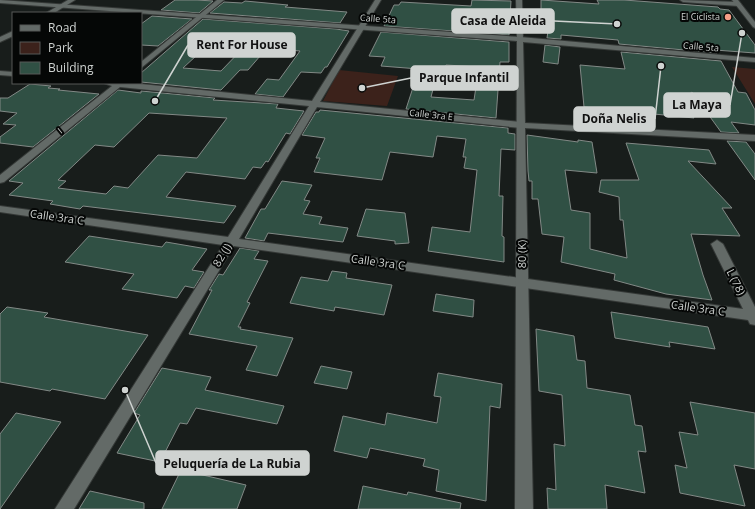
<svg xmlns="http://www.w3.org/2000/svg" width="755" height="509" font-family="'Open Sans',sans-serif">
<rect width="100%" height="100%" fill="#181d1b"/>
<!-- green -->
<path fill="#3c221b" d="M732,67L755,69V104Z
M339,70L398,76L387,106L323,101Z"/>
<!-- building -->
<path fill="#305044" stroke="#828986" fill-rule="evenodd" d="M175,0H197L213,1L199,13L161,10Z
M472,0L511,1L509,35L384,26L394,5H399L401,2L471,6Z
M541,0L599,4L597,0H624L718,7L720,9L729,10L755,45V53L715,50L717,53L619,44L618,40L561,35V39L547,38L548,31L541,30Z
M245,1L288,5L285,7L347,12L340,23L210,13L224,2L242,3Z
M152,16L192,19L158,46L141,45V24Z
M203,19L336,29L349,31L327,67H325L321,73L301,72L283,97L255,94L267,79L279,80L300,51L267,48L248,70H240L221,90L141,82V73ZM210,43L245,46L221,71L183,68Z
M381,32L509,42V62H500L496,118L406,109L419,69L381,66L385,57L369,56ZM446,65L479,67L474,100L431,97L438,70L444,71Z
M545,45L560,47L558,64L543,62Z
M621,52L721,61L738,92L746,93L755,110V125L731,122L739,133L721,132L692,92L684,98L694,118L584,107L580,65L625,69Z
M30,84L51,86L48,88L60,89L58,90L99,94L33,147L0,143V137L16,125L3,124L17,113L0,111V98H8Z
M118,90L141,93V91L215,98L213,100L278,104L276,108L304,111L290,134L286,133L268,162L266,161L261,168L253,167L245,179L186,172L166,197L236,206L224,223L83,206L80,209L50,204L53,201L9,195L23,183L9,181ZM149,113L227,118L197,158L158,155L128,188L114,186L106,194L58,188L66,181L58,180L95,145L114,147Z
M320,110L508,128V133L515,134V150L501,149L499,196H503L502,236L504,237V262L428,251L432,227L470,232L477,170L464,168L466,157H463L466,139L437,136L433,157L390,152L382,180L314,172L320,158H316L325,138L302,135L316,112H319Z
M527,135L578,142V140L592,142L597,173L565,170L571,210L590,213V249L627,258L623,220H620L619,197L599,192L601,180H639L626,143L709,150L716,164L688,161L732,208H722L740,236L691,234L703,275L712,300L666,294L614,280L615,274L561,262L564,237L542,234L538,199H532V181H529L528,171Z
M727,141L746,142L755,154V180Z
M282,181L312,185L304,200L310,201L303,214L322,217L319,224L348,228L343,242L268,233L264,241L245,238L261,209H265Z
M366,209L405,213L409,243L395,244V241L357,236Z
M89,236L162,247L166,242L207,249L192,270L204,272L194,288L185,286L177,298L122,289L134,274L65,262Z
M240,248L259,251L254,259L268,261L247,302L250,303L238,327H241L240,329L293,338L277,376L246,370L257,346L189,334L212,290H209L219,274L223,275Z
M332,271L347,273L346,278L392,285L384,315L335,307L334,311L290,303L301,277L328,281Z
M436,294L474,300L473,317L433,311Z
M7,307L48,313L44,317L148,335L105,399L52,389L50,391L0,382V314Z
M611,312L708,327L715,349L669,342L670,347L615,338Z
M536,329L574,336L577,360L585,361L587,388L630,395L635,425L642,426L646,452L638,451L645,493L605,485L607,509H548L547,488L556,490L554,444L565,446L562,395L539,391Z
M321,366L352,372L347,389L314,383Z
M162,368L211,377L205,390L284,406L277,424L196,408L187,424L180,423L160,462L117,453L140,415L134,413Z
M438,373L502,384L500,408L490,406L486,501L436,491L439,470L423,466L425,459L370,448L367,458L334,451L343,416L385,425L387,413L437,423L441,397L434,396Z
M690,402L755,413V469L734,465L745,506L680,493L675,465L687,468L679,432L698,435Z
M16,413L61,422L0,509V434Z
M181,470L246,485L237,509H162Z
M363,486L407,495L408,492L461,503L460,509H358Z
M90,491L144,503V509H79Z"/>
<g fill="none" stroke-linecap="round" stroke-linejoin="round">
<!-- minor casing -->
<g stroke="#353937" stroke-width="2">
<path id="minor" d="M68,0H75L54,13H46Z
M217,0H224L141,68V62Z
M375,0H381L320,102L521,122L525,125L521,128L317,107L239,239L743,309L711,244L717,240L723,244L755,307V325L750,324L748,320L234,246L74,509H55L223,245L0,212V206L228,237L309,106L120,87L4,182L0,183V175L112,86L104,83H131L312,101Z
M516,0H522L523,39L520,41L517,39Z
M680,0L738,2L741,4L738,6L683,2Z
M13,31V36L0,42V37Z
M0,71L13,72V76L0,75Z"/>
</g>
<!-- tertiary casing -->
<g stroke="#353937" stroke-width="2">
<path id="tertiary" d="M0,0L520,37L755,58V62L523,42L525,123L755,135V141L525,128L533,509H515L517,41L0,3Z
M732,0H738L755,22V28L753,27Z"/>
</g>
<!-- minor -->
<use href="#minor" fill="#636a67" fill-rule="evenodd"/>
<!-- tertiary -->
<use href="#tertiary" fill="#636a67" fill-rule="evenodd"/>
</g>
<!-- markers -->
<circle fill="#f49e86" stroke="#050706" stroke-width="1.5" cx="728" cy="17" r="4"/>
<g text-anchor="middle" stroke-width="4" stroke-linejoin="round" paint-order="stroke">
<!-- far-poi labels -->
<g font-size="9" fill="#cfd3d1" stroke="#050706" text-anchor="end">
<text x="720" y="20">El Ciclista</text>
</g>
<!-- far-street labels -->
<g font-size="9" fill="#cfd3d1" stroke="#050706">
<text transform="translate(378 19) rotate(4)" y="3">Calle 5ta</text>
<text transform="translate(701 47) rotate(5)" y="3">Calle 5ta</text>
<text transform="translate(431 115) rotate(6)" y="3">Calle 3ra E</text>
<text transform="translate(60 131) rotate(-39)" y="3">I</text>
</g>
<!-- street labels -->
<g font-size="11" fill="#cfd3d1" stroke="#050706">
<text transform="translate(57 217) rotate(8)" y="4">Calle 3ra C</text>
<text transform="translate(522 254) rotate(-90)" y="4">80 (K)</text>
<text transform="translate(222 255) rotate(-59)" y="4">82 (J)</text>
<text transform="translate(378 262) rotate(8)" y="4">Calle 3ra C</text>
<text transform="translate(736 282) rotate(63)" y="4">L (78)</text>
<text transform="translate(698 308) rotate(8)" y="4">Calle 3ra C</text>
</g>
</g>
<!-- callouts -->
<path fill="none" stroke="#cfd3d1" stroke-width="1.5" d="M617 24L554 21M155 101L188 45M362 88L411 78M742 33L730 105M661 66L655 119M125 390L156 463"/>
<g fill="#cfd3d1" stroke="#050706" stroke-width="1.5">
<circle cx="617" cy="24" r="4"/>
<circle cx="155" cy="101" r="4"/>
<circle cx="362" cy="88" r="4"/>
<circle cx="742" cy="33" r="4"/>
<circle cx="661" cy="66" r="4"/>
<circle cx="125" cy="390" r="4"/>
</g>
<g fill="#cfd3d1" stroke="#cfd3d1" stroke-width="1.5">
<rect x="452" y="9" width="102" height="24" rx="4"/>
<rect x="188" y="33" width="107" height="24" rx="4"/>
<rect x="411" y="66" width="107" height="24" rx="4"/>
<rect x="664" y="93" width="66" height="24" rx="4"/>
<rect x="574" y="107" width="81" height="24" rx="4"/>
<rect x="156" y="451" width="153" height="24" rx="4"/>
</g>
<g font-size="12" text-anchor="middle" font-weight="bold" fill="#111">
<text x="503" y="25">Casa de Aleida</text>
<text x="242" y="49">Rent For House</text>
<text x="464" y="82">Parque Infantil</text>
<text x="697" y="109">La Maya</text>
<text x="614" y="123">Doña Nelis</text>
<text x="232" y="468">Peluquería de La Rubia</text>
</g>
<!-- legend -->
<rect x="12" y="12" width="130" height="72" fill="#050706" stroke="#565957"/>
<rect x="20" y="25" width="20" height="6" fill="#636a67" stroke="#565957"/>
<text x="48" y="32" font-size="12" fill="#cfd3d1">Road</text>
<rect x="20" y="42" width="20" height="12" fill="#3c221b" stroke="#565957"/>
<text x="48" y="52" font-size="12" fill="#cfd3d1">Park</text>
<rect x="20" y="62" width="20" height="12" fill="#305044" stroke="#565957"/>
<text x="48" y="72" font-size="12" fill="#cfd3d1">Building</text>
</svg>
